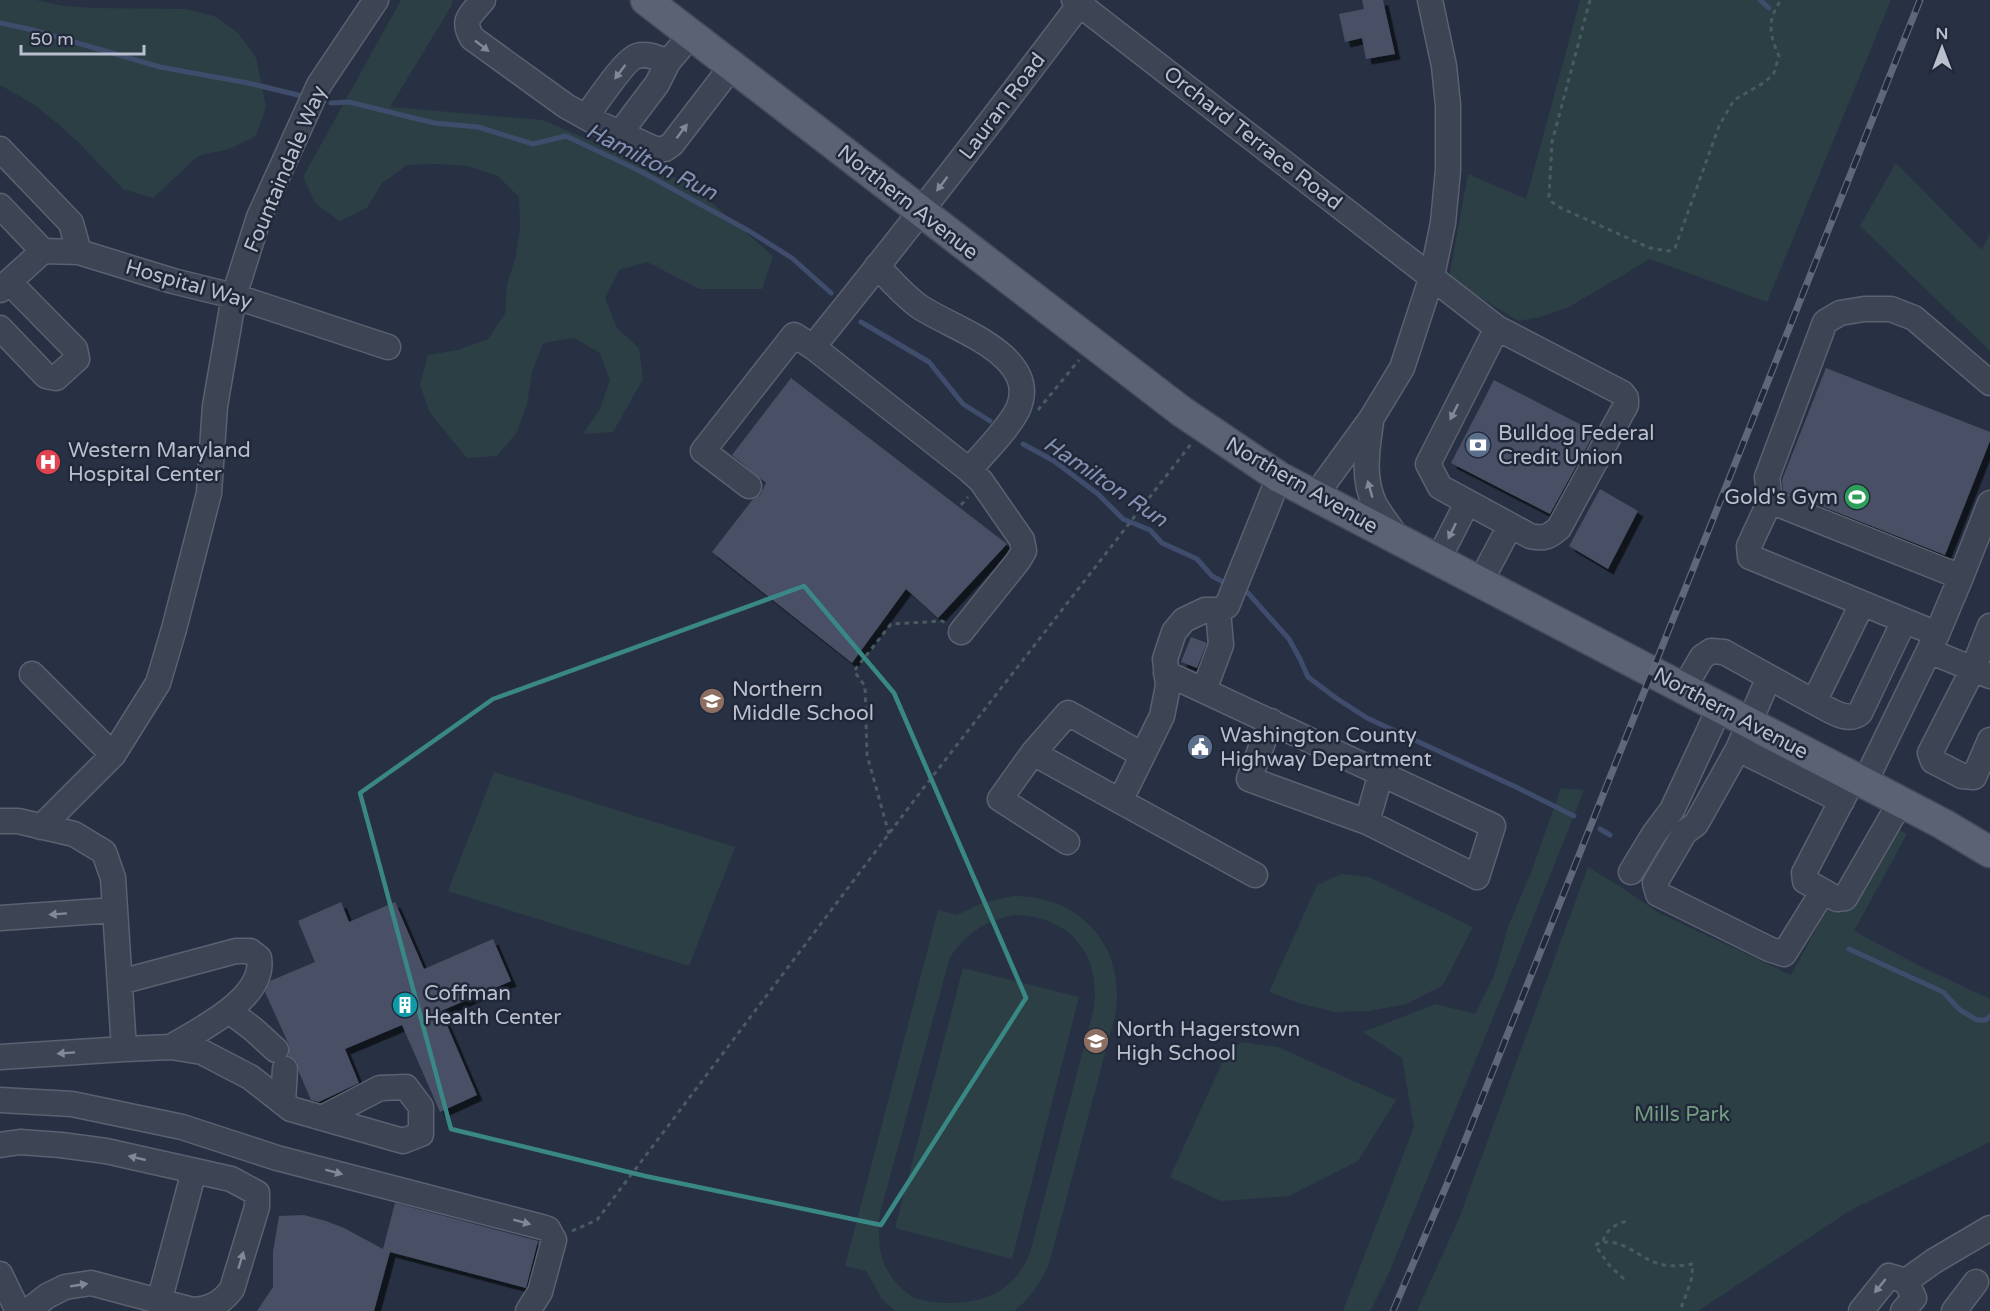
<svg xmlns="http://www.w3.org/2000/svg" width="1990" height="1311" font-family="'Varela Round',sans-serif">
<defs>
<filter id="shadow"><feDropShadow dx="5.5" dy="5.5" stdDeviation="0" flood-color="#0009"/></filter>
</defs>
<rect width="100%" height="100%" fill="#283144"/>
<!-- green -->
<path fill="#2b3f45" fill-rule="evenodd" d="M0,0H36L64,6L94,8L186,9L214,16L238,33L256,58L266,107L256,136L229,149L198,156L153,198L123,189L80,144L57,123L32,103L0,85Z
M401,0H452V5L390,107L543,120L691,185L773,256L762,289H700L647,262L619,270L605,298L617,328L639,348L643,379L613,432L583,434L600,409L610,380L600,353L574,338L543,343L532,372L527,404L517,432L497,456L467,458L430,413L420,385L428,355L458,350L488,339L505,314L507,284L516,256L520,227L519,197L498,176L468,166L438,164L407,165L382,183L367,208L340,221L316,204L303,177Z
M1580,0H1891L1767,302L1650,259L1569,307L1541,317L1518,321L1449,278L1468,174L1526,199Z
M1896,163L1982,250L1990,233V351L1860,226Z
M494,772L735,847L689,966L448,891Z
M1561,788L1584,790L1518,956L1388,1275L1370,1311H1343L1414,1127L1402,1058L1363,1032L1436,1004L1475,1014L1494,976L1508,927L1532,870Z
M1876,818L1907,834L1854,931L1922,967L1990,999V1142L1851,1210L1698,1311H1417L1460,1216L1588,867L1621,887L1659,913L1791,975Z
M1341,874L1369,877L1473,927L1443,985L1407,1004L1369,1011L1335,1012L1299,1003L1269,992L1317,885Z
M1013,896C1082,896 1127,947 1115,1016L1050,1260C1042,1281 1032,1297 1014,1311H895L882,1299L866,1271L845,1266L938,910L957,915L982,903ZM1014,915C1071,915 1103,957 1093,1012L1031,1249C1015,1300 964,1311 914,1298C902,1290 890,1278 884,1264C878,1247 878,1230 880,1213L950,957C967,933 984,921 1014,915Z
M963,968L1079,997L1012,1259L895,1228Z
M1242,1042L1278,1047L1396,1100L1358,1161L1289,1196L1221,1201L1170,1177L1226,1054Z"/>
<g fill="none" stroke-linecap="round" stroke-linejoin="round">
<!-- stream -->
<path stroke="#3f4c6c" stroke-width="5" d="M1760,0L1769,8
M0,23L33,30L160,67L248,83L302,96
M331,103L349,102L434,123L478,127L533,144L566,136L640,171L749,231L792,258L831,293
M861,322L929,362L963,404L990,421
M1023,444L1054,461L1098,494L1123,519L1150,530L1162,543L1197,559L1212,576L1229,585
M1248,593L1289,639L1300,659L1308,677L1336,698L1367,718L1516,787L1574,816
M1600,829L1610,835
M1849,949L1943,992L1960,1010L1977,1020H1986L1990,1016"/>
</g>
<!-- building -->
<path fill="#485065" filter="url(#shadow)" d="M1362,0H1383L1395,54L1366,59L1362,38L1345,42L1339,14L1364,9Z
M1826,368L1990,432V441L1945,555L1783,491L1782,480Z
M791,378L1007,544L938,618L906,589L852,663L712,552L753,499L760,495L766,483L732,455Z
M1494,380L1595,432L1550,514L1451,463Z
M1600,489L1638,511L1608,569L1569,546Z
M1191,637L1207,643L1197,668L1181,662Z
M341,902L349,922L395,902L424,969L493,939L511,981L441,1011L477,1095L440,1112L402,1025L345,1049L359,1083L319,1102L311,1100L299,1072L297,1062L289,1056V1045L265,992L270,981L315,962L298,921Z
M395,1203L538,1241L526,1288L390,1252L374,1311H257L273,1287V1252L279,1216L304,1215L326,1221L344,1228L383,1249Z"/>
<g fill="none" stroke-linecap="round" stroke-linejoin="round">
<!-- minor casing -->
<g stroke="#5b6171" stroke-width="27">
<path id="minor" d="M483,0C471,15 461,19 472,38L566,106L591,120L655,149H665L672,144L732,66
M1074,0L1497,328L1622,393L1626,398V405L1559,528C1549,537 1544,539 1530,536L1440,487L1428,464L1497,328
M586,117C595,105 625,59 637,56C648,53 658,58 668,62
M620,133L657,84L668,62L691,35
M0,149L71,223L79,252
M0,206L43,251
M877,266C890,279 904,296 920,307C953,329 1041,355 1018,409C1009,428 983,454 969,470L813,347C905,233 995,117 1083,0
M0,290L43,251L79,252L173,281L234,296L388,347
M0,328L46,376L56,378L77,359L75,349L9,282
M1990,383L1914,318L1891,309H1864L1840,313L1825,322L1767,477L1770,501L1961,577L1990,503
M1371,422C1367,450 1362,479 1375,505C1382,517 1391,528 1399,540
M749,486L703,451L794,335L813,347
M1315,496L1371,419L1402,368L1432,276L1443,223L1448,170V105L1444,66L1430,0
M1770,501L1749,546L1750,557L1937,634L1865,782
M1438,560L1467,503
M1480,582L1510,526
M1862,604L1814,702C1827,708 1847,724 1860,713L1904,621
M1990,626L1973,669L1930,753L1933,761L1962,776L1974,777L1990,740
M961,632L1018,561L1024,551L1022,540L981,481L969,470
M1937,634L1961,577
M1929,651L1990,676
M1166,673L1493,826L1477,877L1367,822L1249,779L1271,721
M32,674L113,755L158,683L174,629L209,493L215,406L234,296L259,217L319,85L376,0
M1769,677L1738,749L1696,824L1685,832L1655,883L1658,894L1769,949L1784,954L1823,891
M1684,688L1702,657L1711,651L1724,652L1814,702
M1204,690L1221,645L1218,610
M1738,749L1842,801
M1033,753L1068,713L1141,754
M1854,777L1804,873L1805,881L1837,899L1845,898L1901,801
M0,821H18L74,834L104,852L113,878L124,1049L171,1047L202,1052L250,1077L291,1109L403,1141L421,1134V1107L406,1087L380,1088L322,1118
M1367,822L1381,773
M41,827L113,755
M1067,842L1000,799L1033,753L1120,801
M1631,872L1654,834L1672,810L1720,707
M1255,875L1120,801L1162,716L1168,686L1165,659L1174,632L1184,620L1205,610H1218L1227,606L1279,477
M0,918L115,910
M120,982L236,951H250L259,958C266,998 199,1030 171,1047
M229,1011L253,1029L276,1050
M0,1057L124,1049
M0,1100L72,1104L182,1127L277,1158L542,1227L548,1229L554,1240L540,1292L528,1311
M283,1103L285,1069
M0,1145L20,1142L61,1145L106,1151L231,1179L257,1193V1207L232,1289C222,1303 210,1309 193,1310L91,1283L65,1287L47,1296L28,1311
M0,1274L18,1311
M1906,1281L1934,1261L1990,1228
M159,1302L194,1171
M1861,1311L1889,1276L1906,1281
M1903,1311L1914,1298L1906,1281
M1954,1311L1976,1282"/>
</g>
<!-- major casing -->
<g stroke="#464c5d" stroke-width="33">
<path id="major" d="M646,0L1181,411L1279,477L1943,824L1990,852"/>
</g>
<!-- path -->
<path stroke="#495b61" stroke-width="3" stroke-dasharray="4.5 4.5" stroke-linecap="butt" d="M1590,0L1552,142L1549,197L1552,202L1561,208L1650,248L1669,251L1675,248L1719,126L1734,100L1765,82L1774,73L1779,56C1769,34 1767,20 1781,0
M1038,410L1079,360
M961,505L968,497
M889,834L867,755L865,686L854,671L891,624L942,621L946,623
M572,1231L597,1220L925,786L1191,444
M1603,1241C1607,1229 1615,1224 1627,1221
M1624,1279L1609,1265L1595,1245C1617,1234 1637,1256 1656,1263C1668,1267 1681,1266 1693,1264L1691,1281L1680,1311"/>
<!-- minor -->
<use href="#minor" stroke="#3d4453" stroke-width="24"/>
<!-- major -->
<use href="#major" stroke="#5b6273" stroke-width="30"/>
<!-- rail casing -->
<g stroke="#5f677a" stroke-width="7">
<path id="rail" d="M1393,1311L1459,1156L1920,0"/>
</g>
<!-- rail -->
<use href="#rail" stroke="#212839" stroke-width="4.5" stroke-dasharray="14" stroke-linecap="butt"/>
</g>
<!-- one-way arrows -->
<defs><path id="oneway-solid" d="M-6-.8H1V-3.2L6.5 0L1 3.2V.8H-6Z" transform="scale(1.5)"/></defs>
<g fill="#828896">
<use href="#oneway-solid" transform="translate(482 46) rotate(38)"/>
<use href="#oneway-solid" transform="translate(620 72) rotate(127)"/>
<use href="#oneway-solid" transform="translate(682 131) rotate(-53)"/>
<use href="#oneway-solid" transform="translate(942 184) rotate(127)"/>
<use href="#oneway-solid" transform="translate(1454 412) rotate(117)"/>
<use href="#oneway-solid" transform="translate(1370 489) rotate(-106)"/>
<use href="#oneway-solid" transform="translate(1452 531) rotate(116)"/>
<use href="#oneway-solid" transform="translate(58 914) rotate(176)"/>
<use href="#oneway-solid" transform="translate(66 1053) rotate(176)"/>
<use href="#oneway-solid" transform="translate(137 1158) rotate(-167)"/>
<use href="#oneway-solid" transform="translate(334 1172) rotate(15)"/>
<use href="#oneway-solid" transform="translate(522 1222) rotate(15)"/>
<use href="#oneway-solid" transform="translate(241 1260) rotate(-73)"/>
<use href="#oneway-solid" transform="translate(79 1285) rotate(-9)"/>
<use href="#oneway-solid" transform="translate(1880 1286) rotate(129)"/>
</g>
<!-- marked area -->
<path fill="none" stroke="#3a8886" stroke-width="4.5" stroke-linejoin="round" d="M804,586L894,693L1026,998L881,1225L645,1176L451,1129L360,793L493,699Z"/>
<!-- icons -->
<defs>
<g id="bank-disc" transform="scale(1.35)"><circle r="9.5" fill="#5c6f8a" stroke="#212839"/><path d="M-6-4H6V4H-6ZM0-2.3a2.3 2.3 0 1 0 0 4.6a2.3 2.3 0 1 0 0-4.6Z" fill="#fff"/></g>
<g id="hospital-disc" transform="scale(1.35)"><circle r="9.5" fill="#e0444e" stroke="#212839"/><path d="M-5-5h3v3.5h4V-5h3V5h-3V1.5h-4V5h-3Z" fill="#fff"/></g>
<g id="stadium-disc" transform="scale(1.35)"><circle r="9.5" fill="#2e9e5b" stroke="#212839"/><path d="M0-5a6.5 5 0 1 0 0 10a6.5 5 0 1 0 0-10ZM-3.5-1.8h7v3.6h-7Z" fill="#fff"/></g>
<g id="school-disc" transform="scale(1.35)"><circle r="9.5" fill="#8d6e63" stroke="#212839"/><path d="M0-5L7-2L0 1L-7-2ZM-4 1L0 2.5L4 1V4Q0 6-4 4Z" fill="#fff"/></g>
<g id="civic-disc" transform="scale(1.35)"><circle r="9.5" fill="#5c6f8a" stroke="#212839"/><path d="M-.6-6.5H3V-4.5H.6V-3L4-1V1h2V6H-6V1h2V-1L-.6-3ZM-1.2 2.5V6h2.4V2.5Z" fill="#fff"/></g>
<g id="building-disc" transform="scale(1.35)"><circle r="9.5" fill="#0f9aa8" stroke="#212839"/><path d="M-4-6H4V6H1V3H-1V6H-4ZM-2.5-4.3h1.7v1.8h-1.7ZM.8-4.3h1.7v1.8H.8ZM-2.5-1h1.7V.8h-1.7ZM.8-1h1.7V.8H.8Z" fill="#fff"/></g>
</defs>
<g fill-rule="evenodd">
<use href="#bank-disc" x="1478" y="445"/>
<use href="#hospital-disc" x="48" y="462"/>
<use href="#stadium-disc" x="1857" y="497"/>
<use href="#school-disc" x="712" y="701"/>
<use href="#civic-disc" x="1200" y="747"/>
<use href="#building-disc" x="405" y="1005"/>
<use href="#school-disc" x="1096" y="1041"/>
</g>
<g text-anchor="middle" stroke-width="5" stroke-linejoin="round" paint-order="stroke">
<!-- street labels -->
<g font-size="21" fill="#babfcd" stroke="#212839">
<text transform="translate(1002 106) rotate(-53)" y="7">Lauran Road</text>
<text transform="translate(1253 138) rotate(38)" y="7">Orchard Terrace Road</text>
<text transform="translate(285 169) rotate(-67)" y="7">Fountaindale Way</text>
<text transform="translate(908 202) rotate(38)" y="7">Northern Avenue</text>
<text transform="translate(189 284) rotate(16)" y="7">Hospital Way</text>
<text transform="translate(1302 485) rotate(30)" y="7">Northern Avenue</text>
<text transform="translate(1731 713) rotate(28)" y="7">Northern Avenue</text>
</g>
<!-- poi labels -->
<g font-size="21" fill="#babfcd" stroke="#212839" text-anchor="start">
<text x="1498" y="440">Bulldog Federal<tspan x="1498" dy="24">Credit Union</tspan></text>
<text x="68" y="457">Western Maryland<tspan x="68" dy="24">Hospital Center</tspan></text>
<text x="1838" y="504" text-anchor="end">Gold's Gym</text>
<text x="732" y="696">Northern<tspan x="732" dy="24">Middle School</tspan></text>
<text x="1220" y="742">Washington County<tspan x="1220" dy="24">Highway Department</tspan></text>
<text x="424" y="1000">Coffman<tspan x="424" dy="24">Health Center</tspan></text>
<text x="1116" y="1036">North Hagerstown<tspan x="1116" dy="24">High School</tspan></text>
</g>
<!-- park labels -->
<g font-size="21" fill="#729d81" stroke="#212839">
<text x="1682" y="1121">Mills Park</text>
</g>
<!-- water labels -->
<g font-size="22" font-style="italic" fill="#8392b2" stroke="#212839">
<text transform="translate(652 161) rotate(27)" y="8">Hamilton Run</text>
<text transform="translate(1106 481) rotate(34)" y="8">Hamilton Run</text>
</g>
</g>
<!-- north arrow -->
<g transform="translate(1942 48)" stroke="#212839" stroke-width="4.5" paint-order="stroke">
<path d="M0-4.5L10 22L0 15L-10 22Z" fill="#babfcd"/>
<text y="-9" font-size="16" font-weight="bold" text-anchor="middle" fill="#babfcd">N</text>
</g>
<!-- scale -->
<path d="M21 45v9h123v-9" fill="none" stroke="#babfcd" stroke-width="3"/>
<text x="30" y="45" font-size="18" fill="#babfcd" stroke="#212839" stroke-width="4.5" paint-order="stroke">50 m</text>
</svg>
